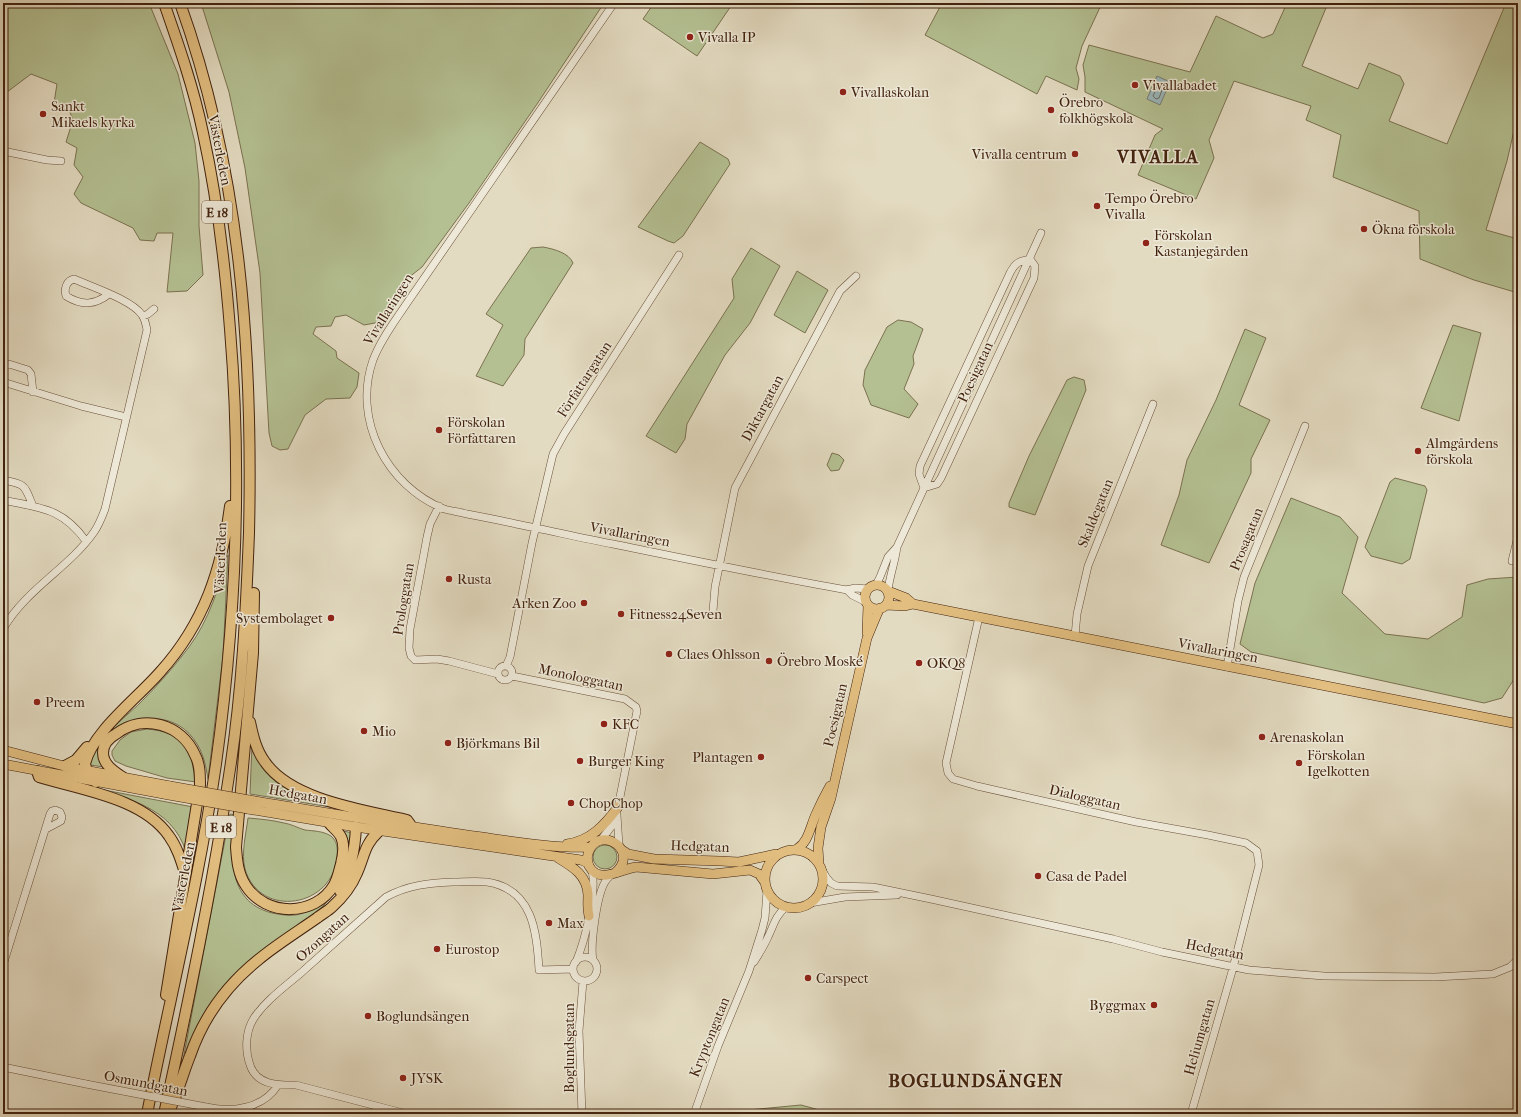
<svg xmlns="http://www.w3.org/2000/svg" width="1521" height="1117" font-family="'IM FELL French Canon',serif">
<rect width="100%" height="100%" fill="#e3dbc1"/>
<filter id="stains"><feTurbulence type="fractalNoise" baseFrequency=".005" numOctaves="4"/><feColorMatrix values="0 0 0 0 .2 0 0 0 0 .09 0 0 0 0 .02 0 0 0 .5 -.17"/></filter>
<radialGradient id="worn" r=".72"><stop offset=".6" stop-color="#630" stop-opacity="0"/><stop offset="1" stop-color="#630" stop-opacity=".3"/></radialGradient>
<!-- green -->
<path fill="#b4c092" stroke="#7b7150" d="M3,3H149L178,74L195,143L199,181V226L203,275L187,291L167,292L173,233H157L154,241L140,240L133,228L81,203L74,194L83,177L74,165L77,148L66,142L73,120L69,110L54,103L57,84L31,74L3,95Z
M201,3H604L537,104L469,203L422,267L408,278L386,321L364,325L346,315L335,317L331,326L316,327L313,334L336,351L337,358L359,373L357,387L350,398L326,399L305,415L288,449L280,450L272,446L269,433L260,273L245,168L229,92Z
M654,3H733L697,56L643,19Z
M942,3H1102L1082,46L1076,68L1079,79L1077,90L1046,76L1037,94L925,35Z
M1287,3H1328L1302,66L1358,89L1369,63L1400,76L1404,84L1389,121L1447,144L1506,3H1518V113L1507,161L1486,230L1518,239V293L1474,280L1420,259L1419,211L1333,177L1341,135L1306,120L1311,106L1234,81L1209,140L1214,158L1196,199L1138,175L1155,135L1163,129L1085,92V77L1083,65L1089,45L1190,72L1216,16L1263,38L1273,34Z
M700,142L728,159L730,164L683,236L674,243L668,241L638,227Z
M543,247C554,249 569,253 573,263L525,339L524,355L503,386L476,376L503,325L486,314L531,248Z
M751,248L780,266L750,323L725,355L687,424L685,439L676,453L646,436L734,298L732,279Z
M797,271L828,290L805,333L774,315Z
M898,320L911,322L923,329L913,356L914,364L904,389L918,404L909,418L871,405L863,385L865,370L887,327Z
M1453,325L1481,333L1459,421L1421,408Z
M1245,329L1266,338L1239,405L1270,420L1251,459V473L1209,563L1161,545L1179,495L1187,460L1216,400Z
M1074,377L1084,380L1086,390L1035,515L1009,507V503L1029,456L1067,380Z
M832,453L839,455L844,460L839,470L831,471L827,465Z
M1395,478L1425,486L1427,490L1410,559L1402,564L1371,556L1365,547L1390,482Z
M1291,498L1340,517L1358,537L1342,593L1385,634L1428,639L1462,617L1467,585L1488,579L1518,577V673L1502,698L1484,703L1251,652L1240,644L1255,583Z
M228,555L223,656L208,779C206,767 204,755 197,744C178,712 140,713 111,732L104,767L90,765C96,737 122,721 141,702C158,685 174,667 189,647C209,620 219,587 228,555Z
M147,729C183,732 192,749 196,782L167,778L126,766L115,761L112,755V751L120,740L131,732Z
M252,745L270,773L367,813L250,794Z
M83,786L193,807L186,852C172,806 124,797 83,786Z
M230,814L236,815C231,852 225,901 272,913C282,915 294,917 303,913C311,909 328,892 336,885L343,831L353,833V843L338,889L324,905L312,916L248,964L182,1065Z
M248,818C260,819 272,820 284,823C291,824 298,828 305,830C314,831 323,831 331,836C337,841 338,849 337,856C334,907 260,920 245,869C241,853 246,834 248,818Z
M593 857a12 12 0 1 1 24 0a12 12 0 1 1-24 0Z
M801,1105L834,1114H717V1113Z"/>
<!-- water -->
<path fill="#9ab8bd" stroke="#777c77" d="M1157,76L1170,82L1160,105L1147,99Z"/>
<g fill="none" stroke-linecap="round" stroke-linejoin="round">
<!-- shore -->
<path stroke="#6e6d65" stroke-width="1" d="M1161,82L1164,85L1159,98L1156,99L1153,96L1159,83Z"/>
<!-- minor casing -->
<g stroke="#6a503a" stroke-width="8">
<path id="minor" d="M614,3L407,303C395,321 381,339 373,360C352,420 387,486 444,509C451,511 460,512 467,514C483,517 499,520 516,524C548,530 580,538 613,544C691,560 768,576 847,590L855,588L868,589
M3,151L47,160L61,161
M1030,259L1035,266L1034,278L941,478L937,484L924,488L919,474L920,466L1010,273C1015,263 1019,261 1030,259Z
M143,316L148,314L154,309
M3,367L9,364L28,370L31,374L33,392
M3,382L81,406L126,417
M3,480C26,484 24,485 33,506
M3,500C41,508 62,508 86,541
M439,506L430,524L427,537L410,629L409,648L411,656L415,660L437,659L449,661L498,674
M1512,561L1518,536
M876,585L880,577L888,557L897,547L1041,233
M847,590L852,595L866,602
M888,590C890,575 895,562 897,547
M713,611L715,587L735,488L840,291L856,276
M979,617L946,763L948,773L953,779L977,786L1136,822L1208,835L1246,843L1257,851L1259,865L1233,968L1191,1114
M3,629C26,589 69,568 94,532C99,525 102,517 105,509L147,330C146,325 145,319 142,315C132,300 92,287 74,279C66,281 64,289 66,296C82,306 95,305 109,294
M1075,636L1077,614L1088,566L1153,404
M498 673a7 7 0 1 1 14 0a7 7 0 1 1-14 0Z
M506,666L510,657L532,543L553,454L564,434L679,255
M1227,667L1238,601L1244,577L1305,426
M512,676L625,699L636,707L637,711L618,807L611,827L601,840
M617,815L619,845
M821,868L826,877L831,883L837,886L873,887L931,899L1113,939L1162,952L1249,970L1324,976L1435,977L1493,974L1510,967L1518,959
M810,903L845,897L897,895
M573 969a12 12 0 1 1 24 0a12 12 0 1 1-24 0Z
M593,960C590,945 597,895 605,882C606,880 609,877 611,875
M576,962C585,940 597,894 592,870
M754,962C759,954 764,946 768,937C774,925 775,916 786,907
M3,965L50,814L52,811L55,810L60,812L62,817L61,821L46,829
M3,1067L86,1084
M206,1107C231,1113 263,1109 278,1085
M407,1114L296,1085C279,1085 257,1086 250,1065C245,1051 245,1032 254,1018C266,1000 286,986 302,972C330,947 358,922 386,897C408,885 429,883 453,882C464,882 476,881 487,882C533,889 537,932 539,970L573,969
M582,1114L579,1031L583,981
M694,1114L718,1046L749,971L762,930L765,918L767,891"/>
</g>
<!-- major casing -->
<g stroke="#42220d" stroke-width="10">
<path id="major" d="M865 597a12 12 0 1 1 24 0a12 12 0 1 1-24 0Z
M888,591L906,598L913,604L1518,724
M886,605L905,606L913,604
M867,633L868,605
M3,750L68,767L170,786
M3,764L169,795
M249,800C322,812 394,824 467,835C506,840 553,849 591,847
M248,809L356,827L553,856L581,860L588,863
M567,844C590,841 605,825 618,807
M797,849C809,841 810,827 816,814C820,805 825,795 830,786
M765 879a29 29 0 1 1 58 0a29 29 0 1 1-58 0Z
M622,850L628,854L654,859L720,861L739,862L776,854
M558,858C573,867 587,875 588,895C588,902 587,908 589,916
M819,864L818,848L821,827L831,798L867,638L877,614L880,608
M615,873C641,851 600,824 589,851C587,855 587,861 589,866C599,885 621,869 636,867L713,874L750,870L759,874L764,881"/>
</g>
<!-- highway casing -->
<g stroke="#42220d" stroke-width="12">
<path id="highway" d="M254,593L253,653L236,847C237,861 238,874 246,886C266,917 315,917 334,885C338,878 339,871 341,864C343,856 345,845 341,837C339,832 333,828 329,823
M250,722C253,736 256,750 265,762C291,800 364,810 407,820L412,827
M65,766L76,760L87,747
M37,771L39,777C81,790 143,798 169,836C177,847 181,860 185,873
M124,778C115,772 103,765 103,753C103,744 109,738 116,734C143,713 182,724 195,755C200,764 200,775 200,785L166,995
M96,782L88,775L85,764C92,732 139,697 161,671C204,623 222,569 230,506
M340,891C350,872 355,849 356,827
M169,1109L171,1107C179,1090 183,1073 190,1056C203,1018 227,985 258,960C276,945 297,932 317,918C322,914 328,911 332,907C342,898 352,885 357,873C365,855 364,845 379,831
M147,1114C170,997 199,882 216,764C236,620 242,474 230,329C225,264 217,197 203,133C194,89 179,46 164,3
M164,1114C189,1000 213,885 230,769C242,691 246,612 249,533C253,353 241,173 180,3"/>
</g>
<!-- minor -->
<use href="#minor" stroke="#ede8d7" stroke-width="7"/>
<!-- major -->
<use href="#major" stroke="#e2be80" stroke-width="9"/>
<!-- highway -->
<use href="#highway" stroke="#e2be80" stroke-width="10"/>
<!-- minor-bridge casing -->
<g stroke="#6a503a" stroke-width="8" stroke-linecap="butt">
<path id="minor-bridge" d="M86,1084L206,1107"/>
</g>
<!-- major-bridge casing -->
<g stroke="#42220d" stroke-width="10" stroke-linecap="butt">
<path id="major-bridge" d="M170,786L249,800
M169,795L248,809"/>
</g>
<!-- minor-bridge -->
<use href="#minor-bridge" stroke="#ede8d7" stroke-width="7"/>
<!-- major-bridge -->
<use href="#major-bridge" stroke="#e2be80" stroke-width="9"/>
</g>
<!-- markers -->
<g fill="#8f2418" stroke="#ede8d7" stroke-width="1.5">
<circle cx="690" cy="37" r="4"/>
<circle cx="1135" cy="85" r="4"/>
<circle cx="843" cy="92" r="4"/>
<circle cx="1051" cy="110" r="4"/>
<circle cx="43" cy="114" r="4"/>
<circle cx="1075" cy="154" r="4"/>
<circle cx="1097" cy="206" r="4"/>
<circle cx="1364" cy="229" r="4"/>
<circle cx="1146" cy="243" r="4"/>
<circle cx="439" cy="430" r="4"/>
<circle cx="1418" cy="451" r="4"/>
<circle cx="449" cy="579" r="4"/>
<circle cx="584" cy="603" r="4"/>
<circle cx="621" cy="614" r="4"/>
<circle cx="331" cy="618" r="4"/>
<circle cx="669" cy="654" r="4"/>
<circle cx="769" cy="661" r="4"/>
<circle cx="919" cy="663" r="4"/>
<circle cx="37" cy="702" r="4"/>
<circle cx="604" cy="724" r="4"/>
<circle cx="364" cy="731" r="4"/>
<circle cx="1262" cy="737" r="4"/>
<circle cx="448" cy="743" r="4"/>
<circle cx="761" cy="757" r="4"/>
<circle cx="580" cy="761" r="4"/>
<circle cx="1299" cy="763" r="4"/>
<circle cx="571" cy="803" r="4"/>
<circle cx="1038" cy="876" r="4"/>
<circle cx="549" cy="923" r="4"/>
<circle cx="437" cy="949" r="4"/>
<circle cx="808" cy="978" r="4"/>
<circle cx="1154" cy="1005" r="4"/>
<circle cx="368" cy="1016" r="4"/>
<circle cx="403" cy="1078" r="4"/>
</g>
<g text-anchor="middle" stroke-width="3" stroke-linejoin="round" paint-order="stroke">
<!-- shield labels -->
<g fill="#ede8d7" stroke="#755d4a" stroke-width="1">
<rect x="202" y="201" width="30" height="22" rx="3"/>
<rect x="206" y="816" width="30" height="22" rx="3"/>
</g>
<g font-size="13" font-weight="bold" fill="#42220d">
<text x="217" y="217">E 18</text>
<text x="221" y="832">E 18</text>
</g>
<!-- poi labels -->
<g font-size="14" fill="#42220d" stroke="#ede8d7" text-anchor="start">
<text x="698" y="42">Vivalla IP</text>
<text x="1143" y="90">Vivallabadet</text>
<text x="851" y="97">Vivallaskolan</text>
<text x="1059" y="107">Örebro<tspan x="1059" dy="16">folkhögskola</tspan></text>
<text x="51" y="111">Sankt<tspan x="51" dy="16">Mikaels kyrka</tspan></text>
<text x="1067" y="159" text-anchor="end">Vivalla centrum</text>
<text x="1105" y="203">Tempo Örebro<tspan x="1105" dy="16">Vivalla</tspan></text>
<text x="1372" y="234">Ökna förskola</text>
<text x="1154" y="240">Förskolan<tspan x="1154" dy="16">Kastanjegården</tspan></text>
<text x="447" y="427">Förskolan<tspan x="447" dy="16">Författaren</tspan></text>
<text x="1426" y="448">Almgårdens<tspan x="1426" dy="16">förskola</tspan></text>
<text x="457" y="584">Rusta</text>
<text x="576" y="608" text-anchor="end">Arken Zoo</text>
<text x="629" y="619">Fitness24Seven</text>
<text x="323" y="623" text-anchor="end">Systembolaget</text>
<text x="677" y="659">Claes Ohlsson</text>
<text x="777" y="666">Örebro Moské</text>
<text x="927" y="668">OKQ8</text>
<text x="45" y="707">Preem</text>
<text x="612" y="729">KFC</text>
<text x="372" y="736">Mio</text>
<text x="1270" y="742">Arenaskolan</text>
<text x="456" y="748">Björkmans Bil</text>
<text x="1307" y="760">Förskolan<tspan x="1307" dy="16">Igelkotten</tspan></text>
<text x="753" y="762" text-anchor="end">Plantagen</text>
<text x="588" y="766">Burger King</text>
<text x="579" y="808">ChopChop</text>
<text x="1046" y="881">Casa de Padel</text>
<text x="557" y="928">Max</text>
<text x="445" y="954">Eurostop</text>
<text x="816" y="983">Carspect</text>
<text x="1146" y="1010" text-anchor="end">Byggmax</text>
<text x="376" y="1021">Boglundsängen</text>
<text x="411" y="1083">JYSK</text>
</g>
<!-- street labels -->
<g font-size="14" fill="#42220d" stroke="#ede8d7">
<text transform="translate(220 150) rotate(79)" y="5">Västerleden</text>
<text transform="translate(388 309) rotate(-58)" y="5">Vivallaringen</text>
<text transform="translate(975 372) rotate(-65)" y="5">Poesigatan</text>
<text transform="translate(584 379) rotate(-57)" y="5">Författargatan</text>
<text transform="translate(762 408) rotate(-62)" y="5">Diktargatan</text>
<text transform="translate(1095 513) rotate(-68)" y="5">Skaldegatan</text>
<text transform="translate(630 534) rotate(11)" y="5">Vivallaringen</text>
<text transform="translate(1246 539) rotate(-68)" y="5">Prosagatan</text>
<text transform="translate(220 558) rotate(-88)" y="5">Västerleden</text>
<text transform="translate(403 599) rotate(-81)" y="5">Prologgatan</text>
<text transform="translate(1218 650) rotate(11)" y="5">Vivallaringen</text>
<text transform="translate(581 677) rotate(12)" y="5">Monologgatan</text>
<text transform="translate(835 715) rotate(-77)" y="5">Poesigatan</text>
<text transform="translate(298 794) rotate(10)" y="5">Hedgatan</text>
<text transform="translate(1085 797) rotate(13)" y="5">Dialoggatan</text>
<text transform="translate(700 846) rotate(2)" y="5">Hedgatan</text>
<text transform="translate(183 877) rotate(-79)" y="5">Västerleden</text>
<text transform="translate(322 937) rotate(-42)" y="5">Ozongatan</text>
<text transform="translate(1215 949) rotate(11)" y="5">Hedgatan</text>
<text transform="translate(709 1037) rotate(-68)" y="5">Kryptongatan</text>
<text transform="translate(1199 1037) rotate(-74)" y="5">Heliumgatan</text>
<text transform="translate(569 1048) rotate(-90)" y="5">Boglundsgatan</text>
<text transform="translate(146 1083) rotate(11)" y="5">Osmundgatan</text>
</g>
<!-- district labels -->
<g font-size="18" font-weight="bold" letter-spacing="1" fill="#42220d" stroke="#ede8d7">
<text x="1158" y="163">VIVALLA</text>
<text x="976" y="1087">BOGLUNDSÄNGEN</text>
</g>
</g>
<!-- margin -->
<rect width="1521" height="1117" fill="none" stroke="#e3dbc1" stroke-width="16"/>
<rect x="4" y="4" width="1513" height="1109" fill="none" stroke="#42220d" stroke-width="2"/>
<rect x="8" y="8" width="1505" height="1101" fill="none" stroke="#42220d"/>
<rect width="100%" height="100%" filter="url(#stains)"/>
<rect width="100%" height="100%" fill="url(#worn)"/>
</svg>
